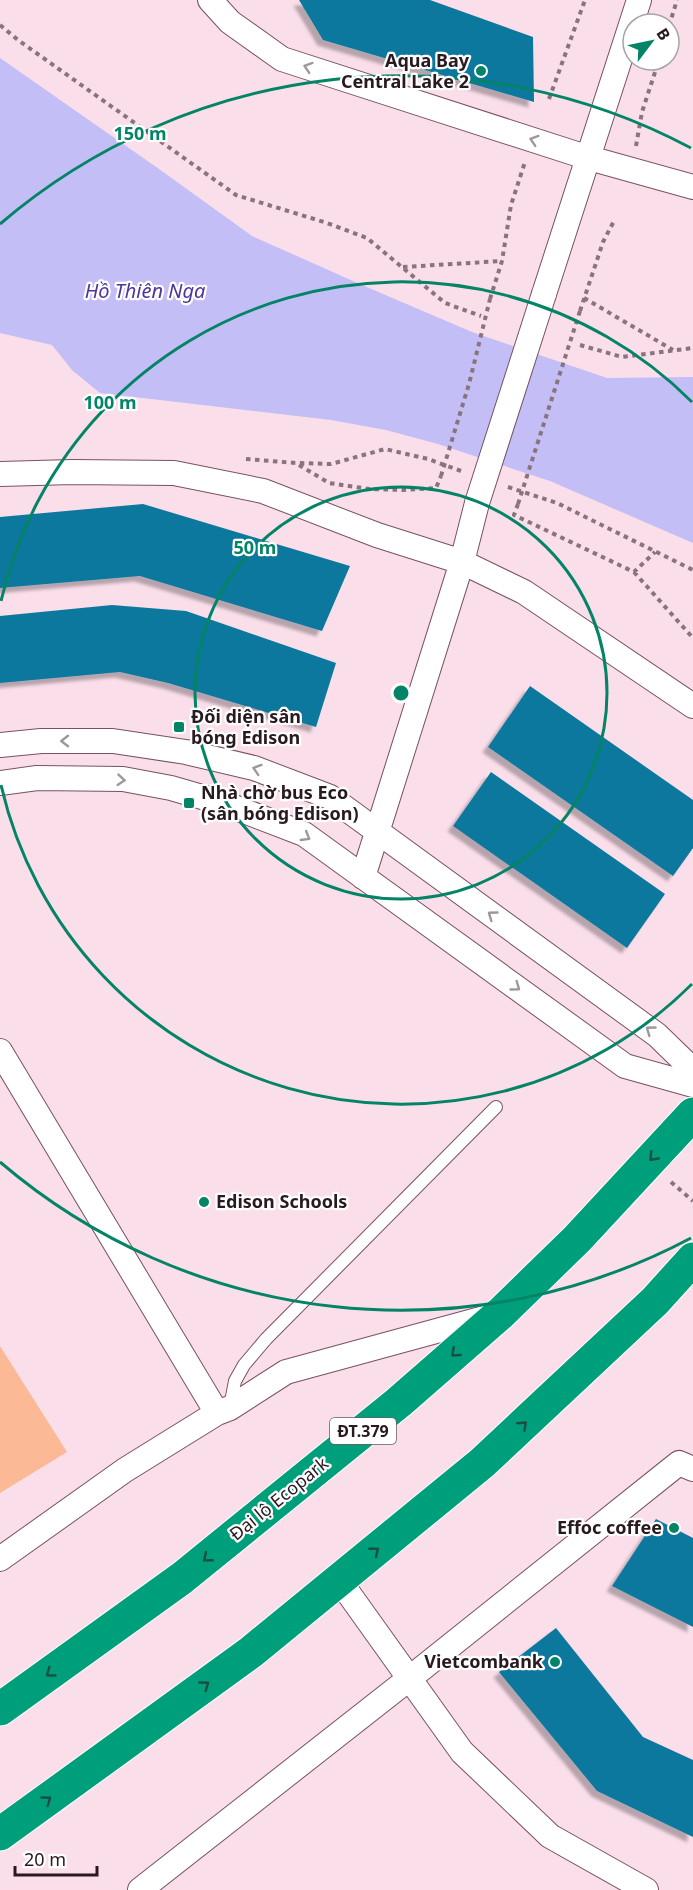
<svg xmlns="http://www.w3.org/2000/svg" width="693" height="1890" font-family="'Noto Sans',sans-serif">
<defs>
<filter id="shadow"><feDropShadow dx="-5.5" dy="5.5" stdDeviation="1.5" flood-color="#0004"/></filter>
</defs>
<rect width="100%" height="100%" fill="#fadeea"/>
<!-- green -->
<path fill="#fbb996" d="M0,1346L67,1452L0,1493Z"/>
<!-- water -->
<path fill="#c3bef5" d="M0,58L159,169L252,236L362,285L472,332L607,378L693,377V543L550,481L438,444L386,430L331,420L100,393L72,370L52,345L0,333Z"/>
<!-- building -->
<path fill="#0c789d" filter="url(#shadow)" d="M299,0H430L533,37L534,102L323,40Z
M143,504L350,566L322,631L140,576L0,588V517Z
M112,605L186,611L336,663L316,727L168,683L120,672L0,683V616Z
M530,686L693,800V848L673,876L488,747Z
M491,772L665,894L627,948L453,826Z
M656,1519L693,1538V1627L612,1586Z
M556,1628L643,1737L693,1760V1837L597,1791L499,1672Z"/>
<g fill="none" stroke-linecap="round" stroke-linejoin="round">
<!-- lane casing -->
<g stroke="#785164" stroke-width="14">
<path id="lane" d="M230,1407L235,1381L244,1365L266,1339L496,1107"/>
</g>
<!-- street casing -->
<g stroke="#785164" stroke-width="26">
<path id="street" d="M210,0L230,22L282,59L589,158L693,187
M544,294L639,0
M0,474L72,472L174,473L263,491L377,535L462,562L524,592L693,706
M0,745L41,741H113L186,752L254,768L330,797L657,1035L693,1070
M0,783L37,778L123,779L171,788L226,804L304,834L625,1066L693,1085
M363,877L462,562L477,503
M0,1051L217,1413
M0,1559L125,1470L217,1413L230,1408L286,1372L495,1315
M339,1580L462,1752L550,1836L646,1890
M140,1890L410,1678L679,1463L693,1469"/>
</g>
<!-- highway casing -->
<g stroke="#fff" stroke-width="35">
<path id="highway" d="M0,1709L182,1578L399,1402L501,1313L577,1239L693,1114
M0,1834L251,1652L482,1463L655,1301L693,1259"/>
</g>
<!-- path -->
<path stroke="#89747d" stroke-width="4" stroke-dasharray="4.5 4.5" stroke-linecap="butt" d="M0,25L18,40L236,195L327,223L367,238L445,303L481,316
M669,26L677,0
M549,99L585,0
M636,146L642,112L659,60
M403,267L502,261
M584,298L673,350
M490,299L502,261L511,205L525,162
M580,311L603,242L614,221
M580,345L622,357L693,348
M246,459L296,463L331,464L385,449L428,459L461,471
M299,465L329,483L369,489L404,490L436,488L441,476
M508,487L557,503L693,570
M518,504L514,515L634,572L655,552
M634,572L693,638
M671,1182L693,1201"/>
<!-- lane -->
<use href="#lane" stroke="#fff" stroke-width="12"/>
<!-- street -->
<use href="#street" stroke="#fff" stroke-width="24"/>
<!-- highway -->
<use href="#highway" stroke="#009f7b" stroke-width="33"/>
<!-- street-bridge casing -->
<g stroke="#785164" stroke-width="26" stroke-linecap="butt">
<path id="street-bridge" d="M477,503L544,294"/>
</g>
<!-- path-bridge -->
<path stroke="#89747d" stroke-width="4" stroke-dasharray="4.5 4.5" stroke-linecap="butt" d="M441,476L469,384L490,299
M518,504L580,311"/>
<!-- street-bridge -->
<use href="#street-bridge" stroke="#fff" stroke-width="24"/>
</g>
<!-- one-way arrows -->
<defs><path id="oneway-chevron" d="M-2-3.5L2.5 0L-2 3.5" fill="none" stroke-width="1.6" stroke-linecap="round" stroke-linejoin="round" transform="scale(1.5)"/></defs>
<g stroke="#9f989b">
<use href="#oneway-chevron" transform="translate(308 67) rotate(-162)"/>
<use href="#oneway-chevron" transform="translate(534 140) rotate(-162)"/>
<use href="#oneway-chevron" transform="translate(65 741) rotate(180)"/>
<use href="#oneway-chevron" transform="translate(257 769) rotate(-162)"/>
<use href="#oneway-chevron" transform="translate(121 780) rotate(5)"/>
<use href="#oneway-chevron" transform="translate(306 837) rotate(31)"/>
<use href="#oneway-chevron" transform="translate(492 915) rotate(-144)"/>
<use href="#oneway-chevron" transform="translate(516 987) rotate(36)"/>
<use href="#oneway-chevron" transform="translate(650 1030) rotate(-144)"/>
</g>
<g stroke="#194f44">
<use href="#oneway-chevron" transform="translate(653 1157) rotate(134)"/>
<use href="#oneway-chevron" transform="translate(455 1353) rotate(139)"/>
<use href="#oneway-chevron" transform="translate(523 1425) rotate(-43)"/>
<use href="#oneway-chevron" transform="translate(375 1551) rotate(-39)"/>
<use href="#oneway-chevron" transform="translate(207 1558) rotate(141)"/>
<use href="#oneway-chevron" transform="translate(50 1673) rotate(144)"/>
<use href="#oneway-chevron" transform="translate(205 1685) rotate(-36)"/>
<use href="#oneway-chevron" transform="translate(47 1800) rotate(-36)"/>
</g>
<!-- distance rings -->
<g fill="none" stroke="#048466" stroke-width="3">
<circle cx="401" cy="693" r="206"/>
<path d="M692 984A411 411 0 0 1 1 785M1 601A411 411 0 0 1 692 402"/>
<path d="M691 1238A617 617 0 0 1 0 1162M0 224A617 617 0 0 1 691 148"/>
</g>
<!-- markers -->
<g fill="#048466" stroke="#fff" stroke-width="2">
<circle cx="481" cy="71" r="6"/>
<rect x="173" y="721" width="12" height="12" rx="3"/>
<rect x="183" y="797" width="12" height="12" rx="3"/>
<circle cx="204" cy="1202" r="6"/>
<circle cx="674" cy="1528" r="6"/>
<circle cx="555" cy="1662" r="6"/>
</g>
<g text-anchor="middle" stroke-width="4.5" stroke-linejoin="round" paint-order="stroke">
<!-- shield labels -->
<rect fill="#fff" stroke="#695e63" stroke-width="1.5" x="330" y="1418" width="66" height="26" rx="4.5"/>
<g font-size="16" font-weight="bold" fill="#291920">
<text x="363" y="1437">ĐT.379</text>
</g>
<!-- poi labels -->
<g font-size="18" font-weight="bold" fill="#291920" stroke="#fff" text-anchor="end">
<text x="469" y="67">Aqua Bay<tspan x="469" dy="21">Central Lake 2</tspan></text>
<text x="191" y="723" text-anchor="start">Đối diện sân<tspan x="191" dy="21">bóng Edison</tspan></text>
<text x="201" y="799" text-anchor="start">Nhà chờ bus Eco<tspan x="201" dy="21">(sân bóng Edison)</tspan></text>
<text x="216" y="1208" text-anchor="start">Edison Schools</text>
<text x="662" y="1534">Effoc coffee</text>
<text x="543" y="1668">Vietcombank</text>
</g>
<!-- street labels -->
<g font-size="18" fill="#291920" stroke="#fff">
<text transform="translate(279 1499) rotate(-39)" y="6">Đại lộ Ecopark</text>
</g>
<!-- water labels -->
<g font-size="20" font-style="italic" fill="#4e349b" stroke="#fff">
<text x="145" y="298">Hồ Thiên Nga</text>
</g>
</g>
<circle cx="401" cy="693" r="9" fill="#048466" stroke="#fff" stroke-width="3"/>
<g font-size="18" text-anchor="middle" font-weight="bold" fill="#048466" stroke="#fff" stroke-width="4.5" stroke-linejoin="round" paint-order="stroke">
<text x="140" y="140">150 m</text>
<text x="110" y="409">100 m</text>
<text x="255" y="554">50 m</text>
</g>
<!-- north arrow -->
<g transform="translate(651 42) rotate(58)"><circle r="28" fill="#ffffff" stroke="#a9a3a6" stroke-width="1.5"/>
<path d="M0-4.5L10 22L0 15L-10 22Z" fill="#048466"/>
<text y="-9" font-size="16" font-weight="bold" text-anchor="middle" fill="#291920">B</text>
</g>
<!-- scale -->
<path d="M15 1866v9h82v-9" fill="none" stroke="#291920" stroke-width="3"/>
<text x="24" y="1866" font-size="18" fill="#291920" stroke="#ffffff" stroke-width="4.5" paint-order="stroke">20 m</text>
</svg>
